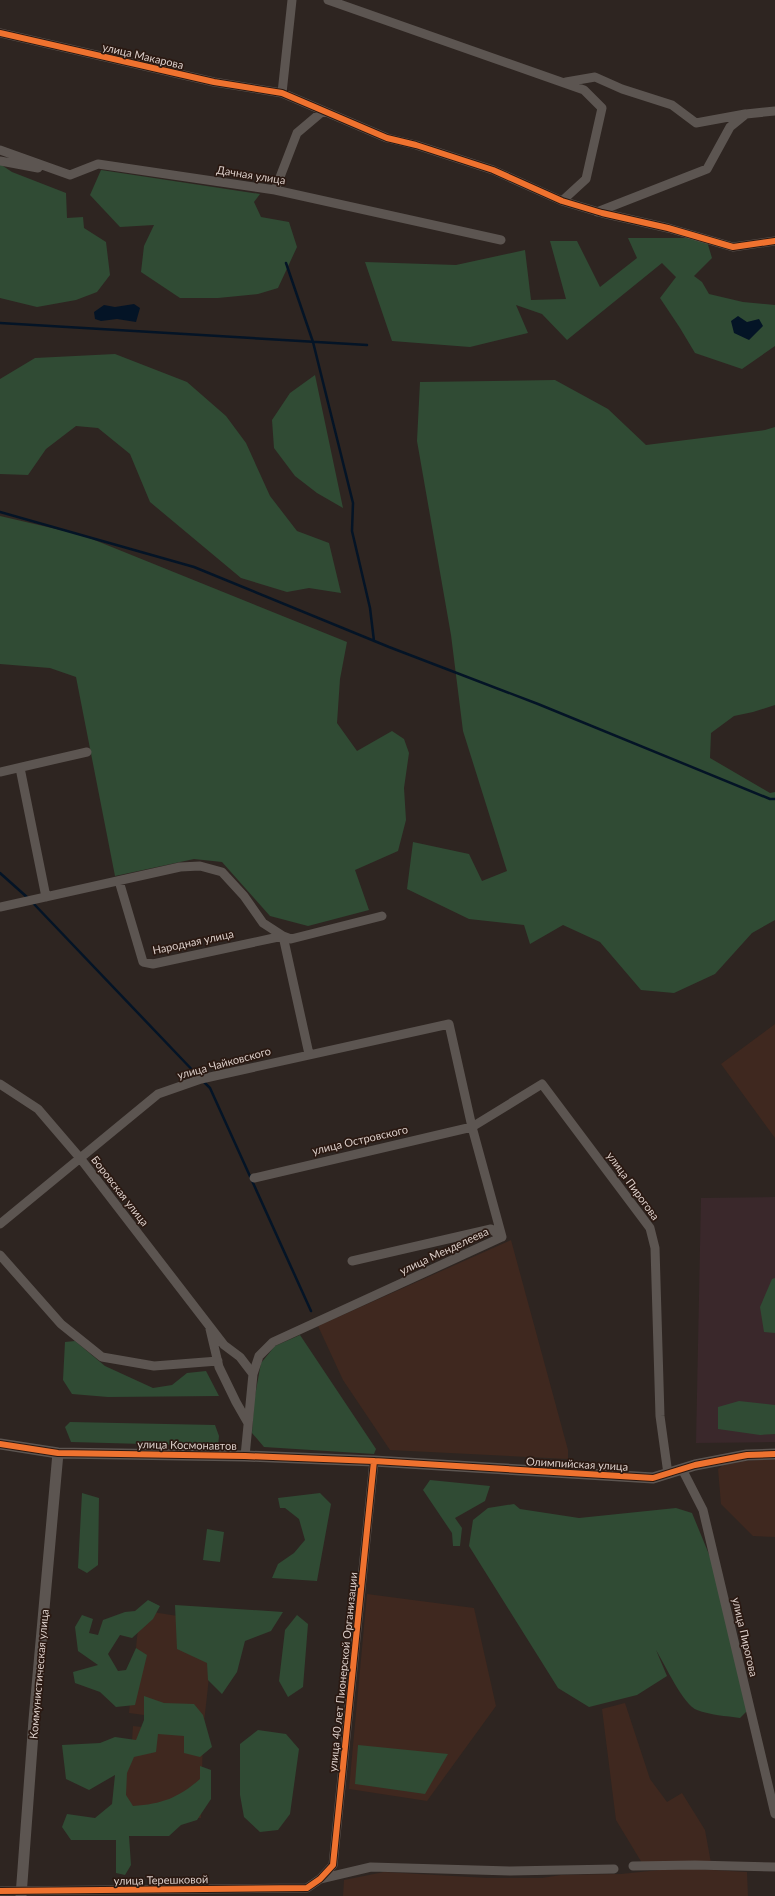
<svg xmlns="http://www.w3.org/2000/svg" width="775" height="1896" font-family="Lato,sans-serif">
<rect width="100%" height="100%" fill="#2e2521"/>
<!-- built -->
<path fill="#3f281f" d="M775,1024V1138L721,1064Z
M511,1240L568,1450V1459L390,1450L343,1380L318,1326Z
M775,1459V1537L753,1536L721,1504L718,1469L727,1462Z
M367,1594L474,1608L496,1706L427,1801L349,1789Z
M140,1610L215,1622L204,1723L129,1713Z
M625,1703L650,1779L667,1802L682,1793L705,1830L711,1863H642L616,1820L602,1709Z
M133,1726L203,1734L201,1818H123L125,1742L132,1741Z
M678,1868L747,1872L748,1896H343L344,1880L384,1872L487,1878H542L561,1875L621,1874Z"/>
<!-- medical -->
<path fill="#3a282b" d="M775,1197V1442L696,1443L701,1198Z"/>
<!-- green -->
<path fill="#304b34" d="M0,164L12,172L66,193L67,218L83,217L84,228L106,242L110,275L97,292L76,300L37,307L0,298Z
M101,170L260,194L254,202L261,217L289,222L297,247L278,288L258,294L218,298H180L141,272L144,246L154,225L120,227L90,195Z
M628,238H706L712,258L694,276L702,282L709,294L743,302L775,305V346L742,369L695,353L680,328L660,298L676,277L662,263L567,340L542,314L516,305L528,333L470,347L392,341L365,262L456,265L525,250L531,300L566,299L550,241H577L600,287L637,258Z
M115,354L187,382L226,416L246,443L270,496L297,531L329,543L341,593L309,588L287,592L241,578L150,502L130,454L98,428L76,426L46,449L28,475L0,474V379L35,358Z
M315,375L343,508L317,493L295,476L274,448L272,420L290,393Z
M555,380L608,409L646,445L765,430L775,427V705L753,712L734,716L711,733L710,758L770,793L775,792V920L752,933L715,974L674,993L641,990L600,942L563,925L530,944L524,925L469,919L407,889L413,842L469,854L482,881L507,871L463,731L451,635L417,441L420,382Z
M0,516L82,535L347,642L340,679L337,723L357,751L392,731L404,739L409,753L404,788L406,820L398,851L355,870L369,910L308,926L270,916L222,862L194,859L115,876L76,677L50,668L0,664Z
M775,1278V1333L764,1332L760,1307L772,1279Z
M300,1335L376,1449L374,1454L264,1447L252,1433L254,1401L261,1363L275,1346Z
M75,1341L105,1366L153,1388L172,1385L187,1373L206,1371L219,1396L108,1397L72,1394L63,1380L65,1342Z
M739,1401L775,1405V1434L760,1435L718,1429V1407Z
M70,1422L215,1425L219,1436L218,1446L71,1442L65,1427Z
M430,1480L490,1486L485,1501L455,1518L462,1528L460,1546H453L452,1533L423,1490Z
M82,1493L99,1498L98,1565L87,1573L78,1568Z
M320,1493L331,1504L317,1581L272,1578L278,1564L294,1553L305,1540L299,1519L285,1508H280L278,1498Z
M514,1504L520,1509L579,1518L676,1508L692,1513L713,1564L748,1710L740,1718C726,1716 710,1715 697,1710C684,1706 664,1663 656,1650L667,1676L637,1695L589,1707L558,1688L469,1546L473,1520L488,1508Z
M207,1529L224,1532L220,1562L203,1560Z
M148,1600L160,1606L153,1619L132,1638L120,1635L108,1654L118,1671L126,1670L136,1648L147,1655L135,1705L116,1707L100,1692L75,1683L73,1672L98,1665L78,1651L75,1627L82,1615L93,1619L89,1633L98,1635L103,1620L125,1612L135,1611Z
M175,1605L283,1612L271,1631L245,1641L237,1672L222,1694L208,1680L207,1663L177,1649Z
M297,1615L308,1624L303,1687L288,1697L279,1681L285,1630Z
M144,1696L164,1703L194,1704L203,1715L212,1747L200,1757L184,1753V1736L158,1734L156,1752L134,1757L127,1773L126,1795L133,1806C162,1804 178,1798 200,1779V1766L211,1770V1799L197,1820L181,1825L169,1836H129L131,1865L125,1875L116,1873V1840H71L62,1827L67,1814L95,1818L112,1804L115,1775L89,1790L66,1779L62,1745L100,1743L115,1737L136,1740L144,1720Z
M258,1730L286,1734L299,1749L290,1814L278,1830L260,1832L244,1817L240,1795V1744Z
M358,1745L448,1754L425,1794L355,1784Z"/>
<!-- water -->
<path fill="#041426" d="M134,304L140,308L136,322L117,319L101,321L95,319L94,312L104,305L115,307Z
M738,316L747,322L759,319L763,326L749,340L734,333L731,321Z"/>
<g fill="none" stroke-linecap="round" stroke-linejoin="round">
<!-- stream -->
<path stroke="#041426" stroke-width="2.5" d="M286,263L313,342L353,503L352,531L370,608L374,641
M0,323L367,345
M0,512L194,567L389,647L538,704L770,799H775
M0,873L28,898
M33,903L199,1077
M203,1081L210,1088L311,1311"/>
<!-- minor -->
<path stroke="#5c5551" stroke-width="9" d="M328,0L584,90L602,108L586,179L562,201
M0,33L214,82L282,93L387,138L416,145L493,170L562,201L602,213L668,228L733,247L775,241
M566,82L595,77L622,89L672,105L696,123L745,114
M282,93L292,0
M0,150L70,175L98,164L275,190L501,240
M0,161L38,168
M275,190L297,133L323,111
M597,212L707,169L730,127L746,114L775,111
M20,768L46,897
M0,772L87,752
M119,881L143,962L153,964L283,936L291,939L382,916
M0,907L180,867L200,866L222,872L244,896L263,923L283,936L309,1054
M0,1084L38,1109L80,1158L224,1345L240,1357L253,1374L245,1456
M254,1178L472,1127L542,1084L650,1228L655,1248L660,1416L668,1474
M0,1224L158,1094L201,1079L449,1024L472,1127L502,1237
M0,1255L61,1324L102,1357L154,1366L218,1361
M352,1261L491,1229L502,1237
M210,1329L219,1367L236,1402L248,1423
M253,1374L259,1356L273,1342L502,1237
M682,1469L703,1510L775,1814
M633,1866L695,1865L775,1867
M320,1879L371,1867L510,1871L614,1869
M0,1891L307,1888L320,1879L333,1865L374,1461"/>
<!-- tertiary -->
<path stroke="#5c5551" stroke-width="11" d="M0,1444L58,1453L245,1456L374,1461L653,1478L695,1465L747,1455L775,1454
M21,1896L34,1720L58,1453"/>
<!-- cycleway casing -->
<g stroke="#2a1912" stroke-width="8">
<path id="cycleway" d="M0,33L214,82L282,93L387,138L416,145L493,170L562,201L602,213L668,228L733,247L775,241
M0,1444L58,1453L245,1456L374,1461L653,1478L695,1465L747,1455L775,1454
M0,1891L307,1888L320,1879L333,1865L374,1461"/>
</g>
<!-- cycleway -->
<use href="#cycleway" stroke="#ef722f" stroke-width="6"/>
</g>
<g text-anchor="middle" stroke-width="3.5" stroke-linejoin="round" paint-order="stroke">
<!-- street labels -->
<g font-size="11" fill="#dbcec9" stroke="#2a1912">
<text transform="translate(143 56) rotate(13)" y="4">улица Макарова</text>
<text transform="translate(251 175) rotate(9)" y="4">Дачная улица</text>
<text transform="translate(193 942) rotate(-12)" y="4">Народная улица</text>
<text transform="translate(224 1063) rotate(-15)" y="4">улица Чайковского</text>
<text transform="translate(360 1140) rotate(-13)" y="4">улица Островского</text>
<text transform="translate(633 1186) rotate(54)" y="4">улица Пирогова</text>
<text transform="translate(120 1191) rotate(52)" y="4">Боровская улица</text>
<text transform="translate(444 1251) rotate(-25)" y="4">улица Менделеева</text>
<text transform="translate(187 1445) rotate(1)" y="4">улица Космонавтов</text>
<text transform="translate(577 1464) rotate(3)" y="4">Олимпийская улица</text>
<text transform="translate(745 1637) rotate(77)" y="4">улица Пирогова</text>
<text transform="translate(343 1672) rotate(-84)" y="4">улица 40 лет Пионерской Организации</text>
<text transform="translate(39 1674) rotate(-85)" y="4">Коммунистическая улица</text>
<text transform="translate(161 1880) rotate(-1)" y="4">улица Терешковой</text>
</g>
</g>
</svg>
